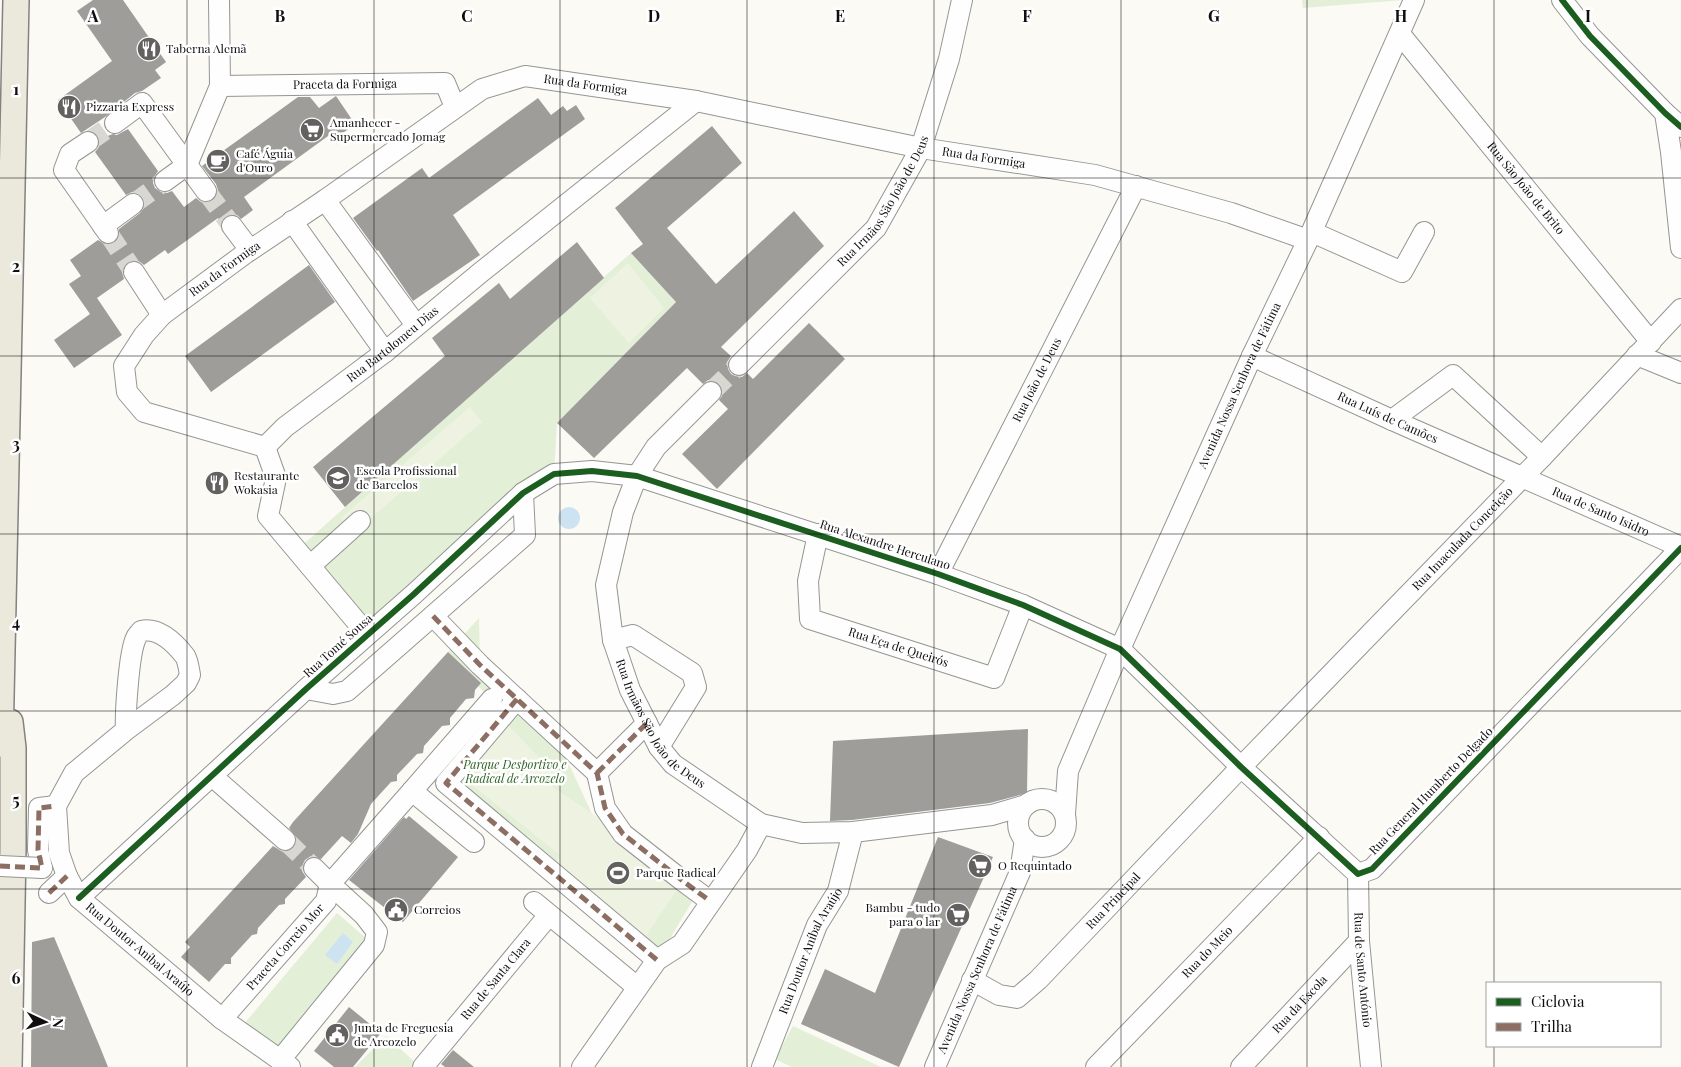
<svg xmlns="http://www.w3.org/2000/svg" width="1681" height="1067" font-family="'Playfair Display',serif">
<rect width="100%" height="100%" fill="#fbfaf5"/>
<!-- green -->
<path fill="#e3efd7" d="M1302,0H1403L1303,8Z
M631,253L676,302L557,423L554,474L366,628L297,550Z
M479,618L480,665L555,734L592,814L623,834L698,892L657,960L446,783L499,709L448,652Z
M337,913L374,945L280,1060L239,1030Z
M793,1026L881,1067H792L775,1059Z
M386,1036L416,1063L412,1067H355Z"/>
<!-- pitch -->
<path fill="#edf3e0" d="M628,263L664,308L629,343L590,298Z
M470,407L482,422L356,531L341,518Z
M504,721L559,778L552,787L623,834L683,881L643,940L554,864L560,855L458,774Z"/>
<!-- water -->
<path fill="#cee3f2" d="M558 518a11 11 0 1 1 22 0a11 11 0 1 1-22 0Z
M343,933L353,942L337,964L325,955Z"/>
<!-- building -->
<path fill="#9f9d9a" d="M93,0H123L166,62L155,70L161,78L142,91L135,93L105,117L81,133L58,100L112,61L77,11Z
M336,96L355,124L339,136L335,131L244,197L253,210L241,219L237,215L231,214L225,217L221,223L218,218L168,254L165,250L144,265L140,262L134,260L127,262L124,266L122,272L124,279L97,298L122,335L74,368L54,340L90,314L69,284L81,276L70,260L98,240L103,243L109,245L115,242L119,238V229L140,213L144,208L145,203L143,197L138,193L132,192L126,195L95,152L99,147V139L113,134L117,135L128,129L158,171L154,177L153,183L155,188L161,192L167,193L172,191L184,207L196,198L201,202L207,203L213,201L217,196L218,190L216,184L202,166L298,97H310L319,108Z
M538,98L551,115L563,106L567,111L576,105L585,119L453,215L480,255L413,301L378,250L377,251L353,218L422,168L429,178Z
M712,126L742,163L667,228L716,284L794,211L824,246L721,347L731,356L727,362L728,369L731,374L735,376L742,377L747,373L753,379L809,323L845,359L717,489L682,454L728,409L719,400L722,396L723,389L719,383L715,381L708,380L703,384L687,368L594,458L557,423L676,302L631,253L643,244L615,208Z
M577,242L604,278L345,507L313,467L445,356L432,338L499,283L510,299Z
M309,265L335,302L211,392L185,356Z
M448,652L481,683L475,690L474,698L466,699L450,718V725L442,726L424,746L423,753L417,754L397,775V781L391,782L371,804L358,834L351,843L342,836L321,859L311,856L305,860L303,864L302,871L306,877L285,899V904L279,905L258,928L257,934L252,935L231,958V964H225L209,982L181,957L190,947L185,942L273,846L283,852L289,851L294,848L296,843V837L289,828L293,822Z
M1028,729L1027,793L990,803L852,820L830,821L833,741Z
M409,816L458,857L403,922L349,880L404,817L406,819Z
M938,837L993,857L899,1067L801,1024L825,969L875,993Z
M54,937L100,1047L108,1067H31L32,942Z
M349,1007L381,1033L353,1067H334L314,1051Z
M453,1050L474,1067H445L441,1064Z"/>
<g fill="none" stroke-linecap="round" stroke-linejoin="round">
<!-- minor-tunnel -->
<path stroke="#d8d7d2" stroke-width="20" stroke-dasharray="20 10" stroke-linecap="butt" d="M88,142L115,123
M206,191L232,226
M133,204L165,181
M108,233L134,272
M711,392L739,365
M285,840L314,868"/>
<!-- minor casing -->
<g stroke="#959593" stroke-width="22">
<g id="minor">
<path d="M1562,0L1590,36L1665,113L1681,127"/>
<path id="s1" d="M1400,34L1651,342"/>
<path id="s2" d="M220,86L445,83L455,107"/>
<path d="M1665,113L1671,152L1681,248"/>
<path d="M115,123L142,103L206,191"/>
<path d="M88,142L70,154L64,170L108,233"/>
<path d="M165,181L187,165L220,86L219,0"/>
<path d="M325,200L416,325"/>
<path d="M292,221L385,352"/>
<path d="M103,226L133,204"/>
<path d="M232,226L250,250"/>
<path d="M1312,232L1402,272L1424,232"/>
<path d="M134,272L162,315"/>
<path d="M1637,355L1681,373"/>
<path id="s3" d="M1252,356L1392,420L1681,547"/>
<path id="s4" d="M739,365L876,228L921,148L949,59L962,0"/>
<path id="s5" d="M711,392L656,447L637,476L623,512L606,585L613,640L630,690L659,747L673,764L761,824L802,833L853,832L992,815L1026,805"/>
<path d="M1392,420L1453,375L1542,457"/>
<path id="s6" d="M265,447L144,412L127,392L124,366L144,335L162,315L246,253L325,200L482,89L525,76L696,101L921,148L1095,175L1231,213L1308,240"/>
<path id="s7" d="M265,447L285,427L385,352L480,273L696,101"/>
<path d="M265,447L276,478L268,516L367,634"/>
<path id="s8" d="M818,534L808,581L810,619L994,678L1023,605"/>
<path d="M310,566L360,521"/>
<path id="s9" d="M938,574L1136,186"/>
<path d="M433,616L480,665L597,773L605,808L623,834L683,881L710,901"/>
<path d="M613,640L633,635L692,673L696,687L659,747"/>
<path d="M306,689L333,694L347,691L525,535L523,493"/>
<path d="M517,699L446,783L657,960"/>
<path id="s10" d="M126,730C125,713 129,652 136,638C137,635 139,634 141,631C159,627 174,642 185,656C188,661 189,669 190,675L186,683L173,695L126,730L74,773L56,806L59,853L67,876L79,898L222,1019L290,1067"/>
<path d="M597,773L647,723"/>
<path d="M212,776L285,840"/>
<path d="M412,791L492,699"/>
<circle cx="1042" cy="823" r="24"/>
<path id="s11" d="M1065,814L1068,771L1120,649L1252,356L1308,240L1414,0"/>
<path d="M42,868L38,850L39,808L56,806"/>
<path d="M314,868L330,884L412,791L474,842"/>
<path id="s12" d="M1358,874L1359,941L1371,1067"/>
<path d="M49,893L67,876"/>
<path d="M79,898L306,689L414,594L523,493L554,474L592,471L637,476L938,574L1023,605L1120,649L1241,767L1358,874L1372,869L1681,548"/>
<path d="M534,902L637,987"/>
<path id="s13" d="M972,980L999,995L1017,998L1038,980L1241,767L1542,457L1681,309"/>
<path id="s14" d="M222,1019L326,901L330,884L364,915L377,932L374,945L280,1060"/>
<path id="s15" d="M423,1067L549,915"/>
<path d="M582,1067L657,960L682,944L747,850L761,824"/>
<path id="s16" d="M762,1067L817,925L838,891L853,832"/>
<path id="s17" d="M935,1067L1020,872L1025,839"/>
<path id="s18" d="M1096,1067L1319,837"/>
<path id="s19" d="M1241,1067L1359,941"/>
</g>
</g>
<!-- major casing -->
<g stroke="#838280" stroke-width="28">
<path id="major" d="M0,744L16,0
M9,1067L13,849V748L10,722"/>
</g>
<!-- minor -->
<use href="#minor" stroke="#fefefe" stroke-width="20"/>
<!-- major -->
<use href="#major" stroke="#ebe8dc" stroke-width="25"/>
<!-- minor-bridge casing -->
<g stroke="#959593" stroke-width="22" stroke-linecap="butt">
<path id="minor-bridge" d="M0,866L42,868"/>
</g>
<!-- minor-bridge -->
<use href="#minor-bridge" stroke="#fefefe" stroke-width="20"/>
<!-- quiet -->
<path stroke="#8d6e63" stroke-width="5" stroke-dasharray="10 5" stroke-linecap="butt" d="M433,616L480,665L597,773L605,808L623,834L683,881L710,901
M517,699L446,783L657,960
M597,773L647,723
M0,866L42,868L38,850L39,808L56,806
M49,893L67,876"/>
<!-- cycleway casing -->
<g stroke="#fff" stroke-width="9">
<path id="cycleway" d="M1562,0L1590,36L1665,113L1681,127
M79,898L306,689L414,594L523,493L554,474L592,471L637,476L938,574L1023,605L1120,649L1241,767L1358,874L1372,869L1681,548"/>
</g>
<!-- cycleway -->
<use href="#cycleway" stroke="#1b5e20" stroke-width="6"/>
</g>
<!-- grid -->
<path fill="none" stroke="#0f0f0f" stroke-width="1" stroke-opacity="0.55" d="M187,0V1067M374,0V1067M560,0V1067M747,0V1067M934,0V1067M1121,0V1067M1307,0V1067M1494,0V983M0,178H1681M0,356H1681M0,534H1681M0,711H1681M0,889H1681M1494,1046V1067"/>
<!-- icons -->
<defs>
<g id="restaurant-disc" transform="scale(1.25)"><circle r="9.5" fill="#626160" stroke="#fff"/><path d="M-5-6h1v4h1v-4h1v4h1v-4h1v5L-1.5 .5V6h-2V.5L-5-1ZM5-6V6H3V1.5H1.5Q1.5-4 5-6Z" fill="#fff"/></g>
<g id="supermarket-disc" transform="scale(1.25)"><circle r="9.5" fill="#626160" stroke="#fff"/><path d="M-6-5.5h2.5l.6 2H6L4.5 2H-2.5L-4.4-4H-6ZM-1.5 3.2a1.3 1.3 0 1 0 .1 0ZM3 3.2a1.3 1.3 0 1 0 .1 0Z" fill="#fff"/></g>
<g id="cafe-disc" transform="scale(1.25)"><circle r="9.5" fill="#626160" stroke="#fff"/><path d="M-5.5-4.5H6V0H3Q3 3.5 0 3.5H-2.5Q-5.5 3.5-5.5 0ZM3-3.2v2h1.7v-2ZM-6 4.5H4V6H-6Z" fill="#fff"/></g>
<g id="school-disc" transform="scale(1.25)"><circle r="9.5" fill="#626160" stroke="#fff"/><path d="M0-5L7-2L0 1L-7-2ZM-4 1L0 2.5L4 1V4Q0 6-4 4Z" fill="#fff"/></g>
<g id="stadium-disc" transform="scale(1.25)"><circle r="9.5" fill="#626160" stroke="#fff"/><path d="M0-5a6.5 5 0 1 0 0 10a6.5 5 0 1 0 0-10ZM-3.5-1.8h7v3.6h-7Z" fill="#fff"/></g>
<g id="civic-disc" transform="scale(1.25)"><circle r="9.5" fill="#626160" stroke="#fff"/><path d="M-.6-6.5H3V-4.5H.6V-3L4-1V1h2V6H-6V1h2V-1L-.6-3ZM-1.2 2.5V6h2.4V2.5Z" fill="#fff"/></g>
</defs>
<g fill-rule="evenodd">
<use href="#restaurant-disc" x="149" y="49"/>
<use href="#restaurant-disc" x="69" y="107"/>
<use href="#supermarket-disc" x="312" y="130"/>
<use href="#cafe-disc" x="218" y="161"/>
<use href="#school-disc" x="338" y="478"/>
<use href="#restaurant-disc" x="217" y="483"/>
<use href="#supermarket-disc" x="980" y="866"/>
<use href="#stadium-disc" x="618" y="873"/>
<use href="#civic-disc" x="396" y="910"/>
<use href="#supermarket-disc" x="958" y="915"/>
<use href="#civic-disc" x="337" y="1035"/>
</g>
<g text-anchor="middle" stroke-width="5" stroke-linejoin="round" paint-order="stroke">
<!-- poi labels -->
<g font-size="12" fill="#0f0f0f" stroke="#fff" text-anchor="start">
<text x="166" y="53">Taberna Alemã</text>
<text x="86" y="111">Pizzaria Express</text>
<text x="330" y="127">Amanhecer -<tspan x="330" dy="14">Supermercado Jomag</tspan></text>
<text x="236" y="158">Café Águia<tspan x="236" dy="14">d'Ouro</tspan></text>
<text x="356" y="475">Escola Profissional<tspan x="356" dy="14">de Barcelos</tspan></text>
<text x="234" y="480">Restaurante<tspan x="234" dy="14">Wokasia</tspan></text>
<text x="998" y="870">O Requintado</text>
<text x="636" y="877">Parque Radical</text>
<text x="940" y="912" text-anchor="end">Bambu - tudo<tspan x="940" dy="14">para o lar</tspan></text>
<text x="414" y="914">Correios</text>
<text x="354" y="1032">Junta de Freguesia<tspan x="354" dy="14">de Arcozelo</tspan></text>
</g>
<!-- street labels -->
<g font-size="12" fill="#0f0f0f" stroke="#fff">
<text dy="4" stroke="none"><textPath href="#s2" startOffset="125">Praceta da Formiga</textPath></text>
<text dy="4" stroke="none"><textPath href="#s6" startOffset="740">Rua da Formiga</textPath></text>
<text dy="4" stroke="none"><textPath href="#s6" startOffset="1145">Rua da Formiga</textPath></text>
<text dy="4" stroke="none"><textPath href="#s1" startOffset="199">Rua São João de Brito</textPath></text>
<text dy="4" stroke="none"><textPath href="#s4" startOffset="220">Rua Irmãos São João de Deus</textPath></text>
<text dy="4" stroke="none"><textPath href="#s6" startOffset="320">Rua da Formiga</textPath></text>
<text dy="4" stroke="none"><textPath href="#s7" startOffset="164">Rua Bartolomeu Dias</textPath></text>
<text dy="4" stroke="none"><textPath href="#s9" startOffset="218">Rua João de Deus</textPath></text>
<text dy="4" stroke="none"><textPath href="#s11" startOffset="465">Avenida Nossa Senhora de Fátima</textPath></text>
<text dy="4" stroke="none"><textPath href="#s3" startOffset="149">Rua Luís de Camões</textPath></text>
<text dy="4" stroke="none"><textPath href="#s3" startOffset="382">Rua de Santo Isidro</textPath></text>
<text dy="4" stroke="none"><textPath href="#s13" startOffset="689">Rua Imaculada Conceição</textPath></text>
<text transform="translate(885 545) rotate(18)" y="4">Rua Alexandre Herculano</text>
<text transform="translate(338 646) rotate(-42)" y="4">Rua Tomé Sousa</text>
<text dy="4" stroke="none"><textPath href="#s8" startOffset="179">Rua Eça de Queirós</textPath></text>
<text dy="4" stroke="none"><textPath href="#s5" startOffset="380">Rua Irmãos São João de Deus</textPath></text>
<text transform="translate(1431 791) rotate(-46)" y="4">Rua General Humberto Delgado</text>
<text dy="4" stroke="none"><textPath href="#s13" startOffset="186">Rua Principal</textPath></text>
<text dy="4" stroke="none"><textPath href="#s14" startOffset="96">Praceta Correio Mor</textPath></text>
<text dy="4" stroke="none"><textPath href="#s10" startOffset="541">Rua Doutor Aníbal Araújo</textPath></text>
<text dy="4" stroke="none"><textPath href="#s16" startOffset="126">Rua Doutor Aníbal Araújo</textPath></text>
<text dy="4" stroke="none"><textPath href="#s18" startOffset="160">Rua do Meio</textPath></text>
<text dy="4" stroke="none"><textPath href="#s17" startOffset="106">Avenida Nossa Senhora de Fátima</textPath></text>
<text dy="4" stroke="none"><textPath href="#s12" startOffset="96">Rua de Santo António</textPath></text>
<text dy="4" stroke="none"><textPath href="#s15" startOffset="114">Rua de Santa Clara</textPath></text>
<text dy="4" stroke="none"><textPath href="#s19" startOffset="86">Rua da Escola</textPath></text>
</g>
<!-- park labels -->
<g font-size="12" font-style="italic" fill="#2d6224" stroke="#fff">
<text x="515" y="769">Parque Desportivo e<tspan x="515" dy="14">Radical de Arcozelo</tspan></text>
</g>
</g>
<g font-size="16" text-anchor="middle" font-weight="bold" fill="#0f0f0f" stroke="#fff" stroke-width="5" stroke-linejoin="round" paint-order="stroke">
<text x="93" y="22">A</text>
<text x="280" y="22">B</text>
<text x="467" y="22">C</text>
<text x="654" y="22">D</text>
<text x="840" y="22">E</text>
<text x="1027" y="22">F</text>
<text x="1214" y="22">G</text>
<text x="1401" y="22">H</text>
<text x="1588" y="22">I</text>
<text x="16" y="95">1</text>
<text x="16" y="272">2</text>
<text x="16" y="450">3</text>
<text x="16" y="628">4</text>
<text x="16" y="806">5</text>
<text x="16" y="984">6</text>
</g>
<!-- legend -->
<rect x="1486" y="982" width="175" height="65" fill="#ffffff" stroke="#9f9f9f"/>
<rect x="1496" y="998" width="25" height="8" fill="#1b5e20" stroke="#9f9f9f"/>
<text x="1531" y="1007" font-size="15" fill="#0f0f0f">Ciclovia</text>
<rect x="1496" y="1023" width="25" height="8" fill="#8d6e63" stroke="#9f9f9f"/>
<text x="1531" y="1032" font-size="15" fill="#0f0f0f">Trilha</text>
<!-- north arrow -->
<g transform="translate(45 1022) rotate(94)" stroke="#ffffff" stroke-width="4" paint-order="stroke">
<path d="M0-4L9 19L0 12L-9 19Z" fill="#0f0f0f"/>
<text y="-8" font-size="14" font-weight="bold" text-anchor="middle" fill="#0f0f0f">N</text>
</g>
</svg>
